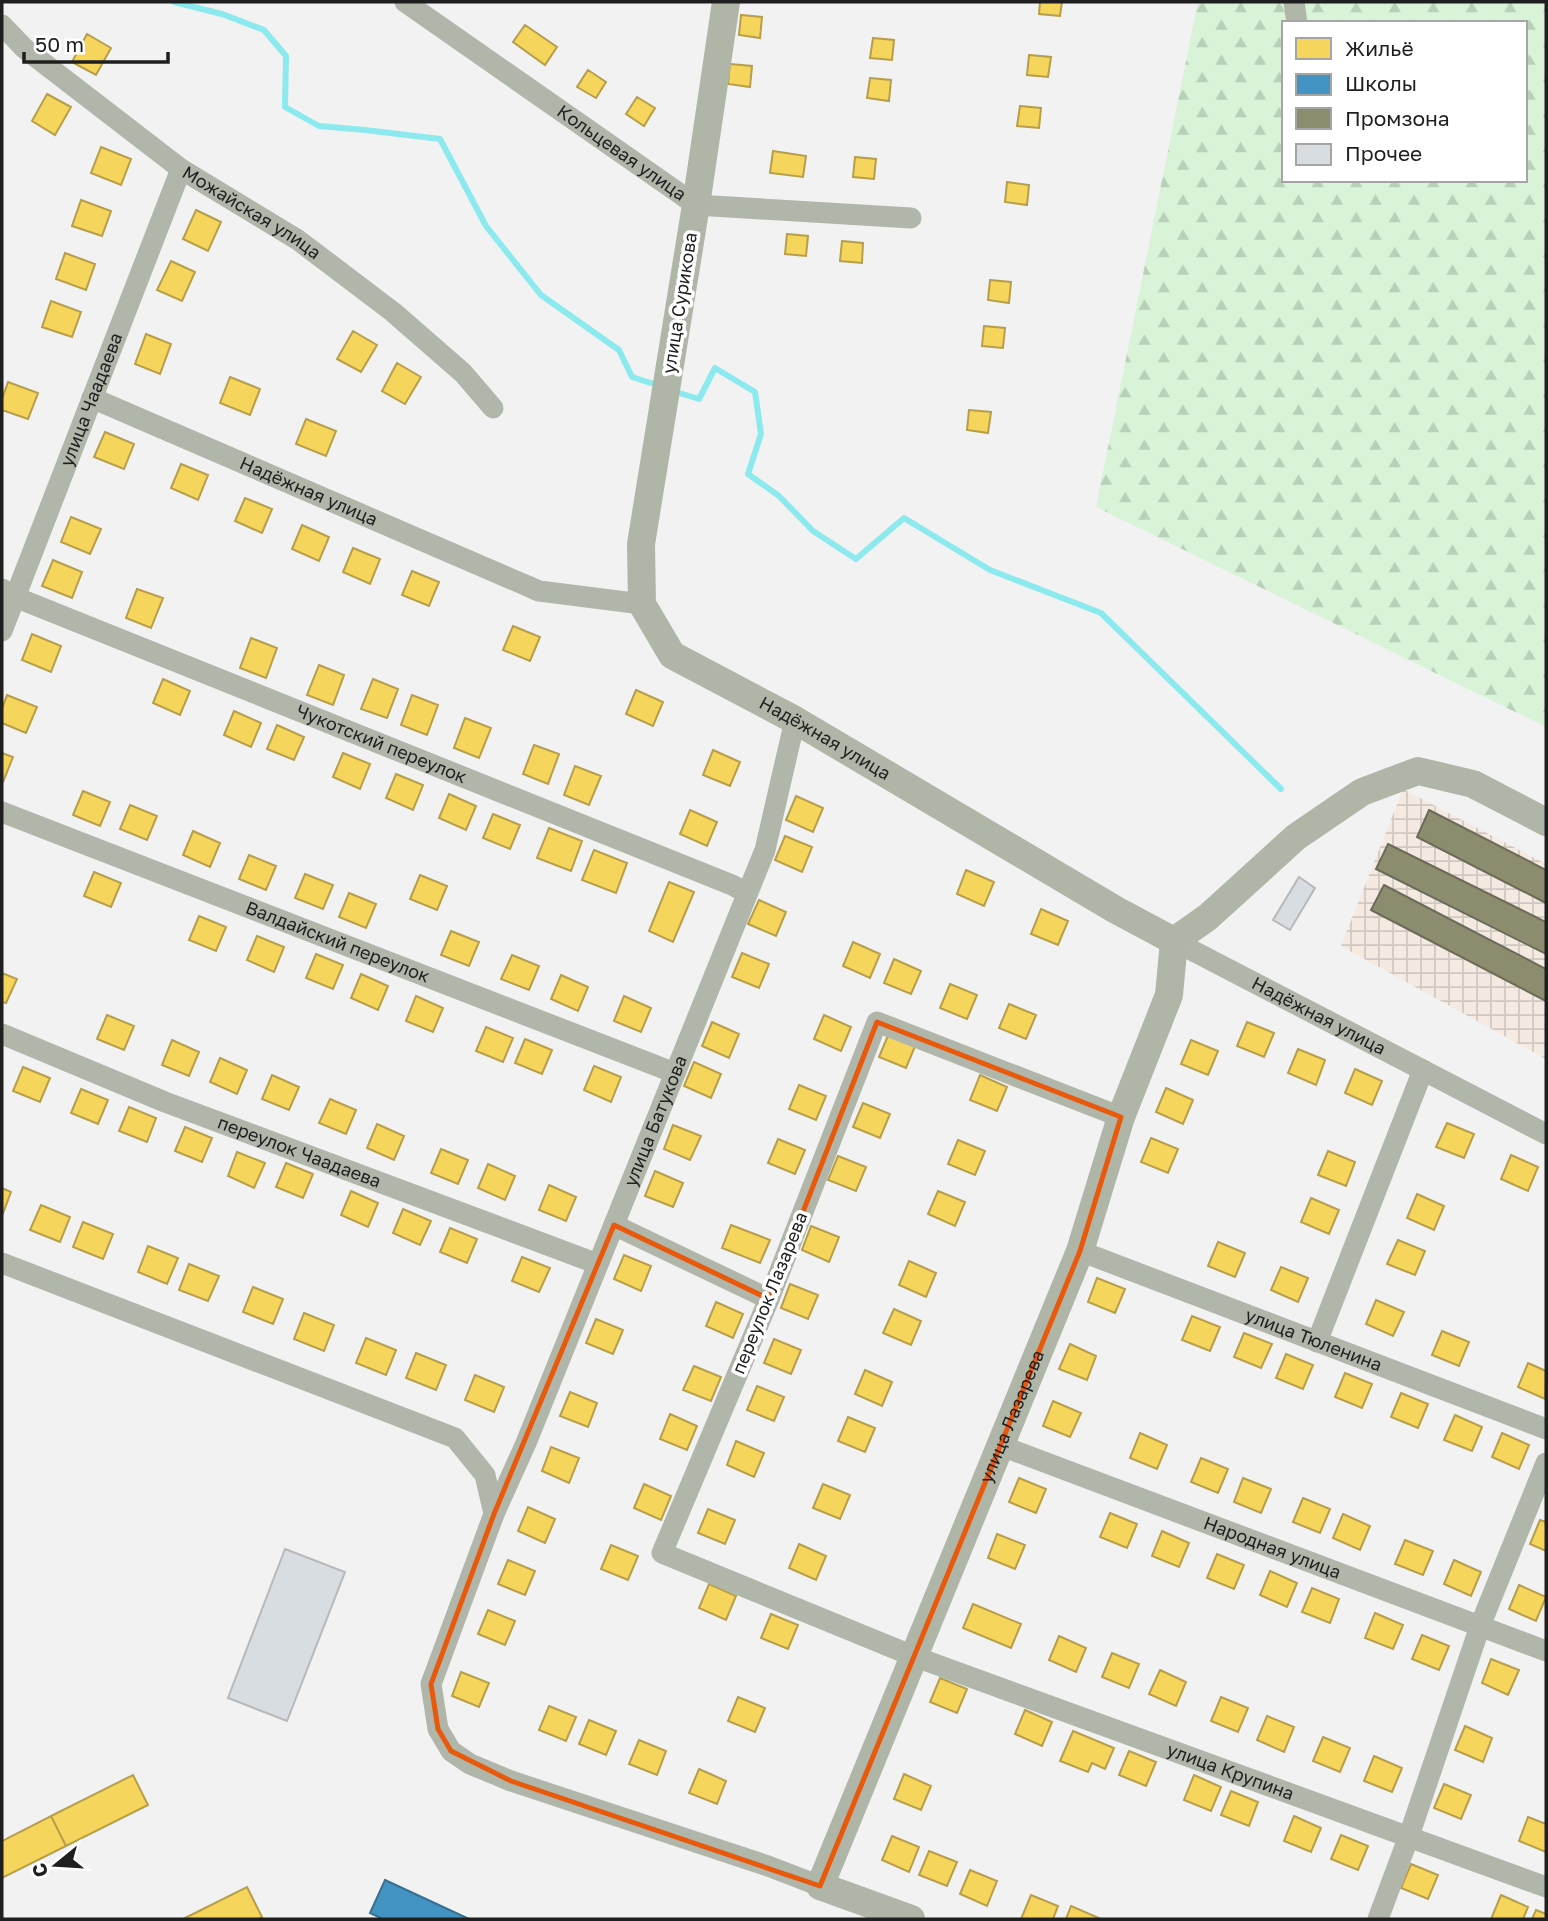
<svg xmlns="http://www.w3.org/2000/svg" width="1548" height="1921" font-family="'Golos Text',sans-serif">
<defs>
<pattern id="industrial-grid" width="8" height="8" patternUnits="userSpaceOnUse" patternTransform="scale(1.75)"><rect width="8" height="8" fill="#f4eae1"/><path d="M0 4h8M4 0v8" fill="none" stroke="#d1c8c1"/></pattern>
<pattern id="forest-firs" width="22" height="20" patternUnits="userSpaceOnUse" patternTransform="scale(1.75)"><rect width="22" height="20" fill="#d8f3d7"/><path d="M5 1l3.5 6h-7zM16 11l3.5 6h-7z" fill="#b9d0b8"/></pattern>
</defs>
<rect width="100%" height="100%" fill="#f2f2f2"/>
<!-- industrial -->
<path fill="url(#industrial-grid)" d="M1403,789L1546,864V1059L1341,946Z"/>
<!-- forest -->
<path fill="url(#forest-firs)" fill-rule="evenodd" d="M1198,2H1546V727L1096,507ZM1284,23H1525V180H1284Z"/>
<!-- homes -->
<path fill="#f6d55c" stroke="#b69e4a" stroke-width="2" d="M1040,2H1062L1060,16L1039,14Z
M741,15L762,17L760,38L739,35Z
M525,25L557,47L545,65L513,42Z
M87,34L111,48L96,75L72,62Z
M873,38L894,40L892,60L870,58Z
M1029,55L1051,57L1048,77L1027,75Z
M730,64L752,66L750,87L728,84Z
M588,70L606,82L596,98L577,87Z
M870,78L891,80L889,101L867,98Z
M47,94L71,107L55,135L32,121Z
M637,97L655,108L644,126L626,114Z
M1020,106L1041,108L1039,128L1017,126Z
M101,147L131,159L121,185L91,173Z
M773,151L806,156L803,177L770,173Z
M855,157L876,159L874,179L853,177Z
M1007,182L1029,185L1027,205L1005,202Z
M81,200L111,211L102,236L72,226Z
M196,210L221,222L208,251L183,239Z
M787,234L808,236L806,256L785,254Z
M842,241L863,243L862,263L840,261Z
M65,253L95,264L86,290L56,279Z
M171,261L195,272L182,301L157,290Z
M990,280L1011,282L1009,303L988,300Z
M51,301L81,312L72,337L42,327Z
M984,326L1005,328L1003,348L982,346Z
M353,331L377,345L361,372L337,359Z
M146,334L171,344L160,374L135,364Z
M397,363L421,377L405,404L382,391Z
M230,377L260,389L250,415L220,403Z
M8,382L38,393L28,419L2,410V399Z
M969,410L991,412L988,433L967,430Z
M306,419L336,431L326,456L296,444Z
M105,432L134,444L124,469L94,457Z
M181,464L208,475L198,500L171,488Z
M245,498L272,509L262,533L235,521Z
M71,517L101,529L90,554L61,542Z
M302,525L329,537L319,561L292,549Z
M353,548L380,559L370,584L343,572Z
M53,560L82,572L72,598L42,586Z
M412,571L439,582L429,606L402,595Z
M137,589L163,598L151,628L126,618Z
M513,626L540,637L530,661L503,650Z
M32,634L61,646L51,672L22,660Z
M251,638L277,648L266,678L240,668Z
M319,665L344,675L333,705L307,695Z
M163,679L190,691L180,715L153,703Z
M373,679L398,689L387,718L361,709Z
M636,690L663,702L653,726L626,714Z
M7,695L37,707L26,733L2,723V709Z
M412,695L438,705L427,735L401,725Z
M234,711L261,723L251,747L224,735Z
M465,718L491,728L479,758L454,748Z
M277,725L304,737L294,760L267,749Z
M534,745L559,754L548,784L523,774Z
M713,750L740,762L730,786L703,775Z
M2,753L13,757L3,782H2Z
M343,753L370,764L360,789L333,777Z
M575,766L601,776L589,805L564,795Z
M396,774L423,785L413,810L386,798Z
M83,791L110,802L100,826L73,815Z
M449,794L476,806L466,830L439,818Z
M796,796L823,808L813,832L786,820Z
M130,805L157,816L147,840L120,829Z
M690,810L717,822L707,846L680,834Z
M493,814L520,825L510,849L483,838Z
M549,828L582,841L571,871L537,858Z
M193,831L220,843L210,867L183,855Z
M785,836L812,847L802,872L775,860Z
M594,850L627,863L616,893L582,880Z
M249,855L276,866L266,890L239,879Z
M966,870L994,882L984,906L957,894Z
M94,872L121,883L111,907L84,896Z
M305,874L333,885L323,909L295,898Z
M420,875L447,886L437,910L410,899Z
M669,882L694,892L673,942L649,931Z
M349,893L376,904L366,928L339,917Z
M759,900L786,912L776,936L748,924Z
M1041,909L1068,921L1058,945L1031,934Z
M199,916L226,927L216,951L189,940Z
M451,931L479,942L469,966L441,955Z
M257,936L284,947L274,972L247,960Z
M853,942L880,954L870,978L843,966Z
M742,953L769,964L759,988L732,977Z
M316,954L343,965L333,989L306,978Z
M512,955L539,966L529,990L501,979Z
M894,959L921,971L911,994L884,983Z
M2,973L17,979L6,1003L2,1002Z
M361,974L388,986L378,1010L351,998Z
M561,975L588,987L578,1011L551,999Z
M950,984L977,995L967,1019L940,1008Z
M416,996L443,1008L433,1032L406,1021Z
M624,996L651,1008L641,1032L614,1021Z
M1009,1004L1036,1015L1026,1039L999,1028Z
M107,1015L134,1026L124,1050L97,1039Z
M824,1015L851,1027L841,1051L814,1039Z
M712,1022L739,1034L729,1058L702,1046Z
M1247,1022L1274,1033L1264,1057L1237,1046Z
M486,1027L513,1038L503,1062L476,1051Z
M889,1033L916,1044L906,1068L879,1057Z
M525,1039L552,1050L542,1074L515,1063Z
M172,1040L199,1052L189,1076L162,1065Z
M1191,1040L1218,1051L1208,1075L1181,1064Z
M1298,1049L1325,1060L1316,1085L1288,1073Z
M220,1058L247,1070L237,1094L210,1082Z
M694,1062L721,1074L711,1098L684,1086Z
M594,1066L621,1077L611,1102L584,1090Z
M23,1067L50,1078L40,1102L13,1091Z
M1355,1069L1382,1081L1372,1105L1345,1093Z
M272,1075L299,1087L289,1110L262,1099Z
M980,1075L1007,1087L997,1111L970,1100Z
M799,1085L826,1096L816,1120L789,1109Z
M1166,1088L1193,1100L1183,1124L1156,1112Z
M81,1089L108,1100L98,1124L71,1113Z
M330,1099L356,1110L346,1134L319,1123Z
M863,1103L890,1114L880,1138L853,1127Z
M129,1107L156,1118L147,1142L119,1131Z
M1447,1123L1474,1134L1464,1158L1436,1147Z
M377,1124L404,1136L394,1160L367,1148Z
M673,1125L701,1136L690,1160L664,1149Z
M185,1127L212,1138L202,1162L175,1151Z
M1151,1138L1178,1149L1168,1173L1141,1162Z
M778,1139L805,1150L795,1174L768,1163Z
M958,1140L985,1151L975,1175L948,1164Z
M441,1149L468,1160L458,1184L431,1173Z
M1328,1151L1355,1162L1346,1186L1318,1175Z
M237,1152L265,1163L254,1188L228,1176Z
M1511,1155L1538,1167L1528,1191L1501,1179Z
M838,1156L866,1167L856,1191L828,1180Z
M286,1163L313,1174L303,1198L276,1187Z
M488,1164L515,1176L505,1200L478,1188Z
M655,1171L683,1183L673,1207L645,1196Z
M549,1185L576,1197L566,1221L539,1210Z
M2,1188L11,1192L2,1216Z
M351,1191L378,1203L368,1227L341,1215Z
M938,1191L965,1202L955,1226L928,1214Z
M1417,1194L1444,1206L1434,1230L1407,1218Z
M1311,1198L1339,1210L1329,1234L1301,1222Z
M41,1205L70,1217L60,1242L30,1230Z
M403,1209L431,1221L420,1245L393,1233Z
M83,1222L113,1234L103,1259L73,1247Z
M731,1225L770,1240L760,1263L722,1248Z
M811,1226L839,1237L829,1262L802,1250Z
M450,1228L477,1239L467,1263L440,1252Z
M1398,1240L1425,1251L1415,1275L1387,1264Z
M1218,1242L1245,1253L1235,1277L1208,1266Z
M148,1246L178,1258L167,1284L138,1272Z
M624,1255L651,1266L641,1291L614,1279Z
M522,1257L550,1268L539,1292L512,1281Z
M909,1261L936,1273L926,1297L899,1285Z
M189,1264L219,1276L208,1301L179,1290Z
M1281,1267L1308,1278L1298,1302L1271,1290Z
M1097,1278L1125,1289L1115,1313L1088,1302Z
M790,1284L818,1295L808,1319L781,1308Z
M253,1287L283,1299L273,1324L243,1312Z
M1376,1300L1404,1312L1393,1336L1366,1324Z
M716,1302L743,1314L733,1338L706,1326Z
M894,1309L921,1321L911,1345L883,1333Z
M304,1313L334,1325L324,1351L294,1339Z
M1192,1316L1220,1327L1210,1351L1182,1340Z
M596,1319L623,1330L613,1354L586,1343Z
M1442,1331L1469,1342L1459,1366L1432,1355Z
M1244,1333L1272,1344L1261,1368L1234,1357Z
M366,1338L396,1350L386,1375L356,1363Z
M774,1339L801,1350L791,1374L764,1363Z
M1070,1344L1096,1356L1087,1380L1059,1369Z
M416,1353L446,1365L436,1390L406,1378Z
M1286,1354L1313,1365L1303,1389L1276,1378Z
M1528,1363L1546,1371L1545,1399L1518,1387Z
M694,1366L721,1377L711,1401L683,1390Z
M865,1370L892,1382L882,1406L855,1394Z
M1345,1373L1372,1384L1362,1408L1335,1397Z
M475,1375L504,1387L494,1412L465,1400Z
M757,1386L784,1397L774,1421L747,1410Z
M570,1392L597,1403L588,1427L560,1416Z
M1401,1393L1428,1404L1418,1428L1391,1417Z
M1053,1401L1081,1413L1070,1437L1043,1426Z
M670,1414L697,1426L687,1450L660,1439Z
M1455,1415L1482,1427L1472,1451L1444,1440Z
M848,1417L875,1428L865,1452L838,1441Z
M1140,1433L1167,1445L1157,1469L1130,1458Z
M1502,1433L1529,1445L1519,1469L1492,1457Z
M736,1441L764,1453L754,1477L727,1465Z
M551,1447L579,1458L569,1483L542,1471Z
M1201,1458L1228,1469L1218,1493L1191,1482Z
M1019,1478L1046,1489L1036,1513L1009,1502Z
M1243,1478L1271,1489L1261,1513L1234,1502Z
M644,1484L671,1496L661,1520L634,1508Z
M823,1484L850,1495L840,1519L813,1508Z
M1303,1498L1330,1509L1320,1533L1293,1522Z
M528,1507L555,1519L545,1543L518,1531Z
M708,1509L735,1520L725,1544L698,1533Z
M1110,1513L1137,1524L1127,1548L1100,1537Z
M1343,1514L1370,1526L1360,1550L1333,1538Z
M1540,1520L1546,1522V1551L1530,1544Z
M1162,1531L1189,1543L1179,1567L1152,1556Z
M997,1534L1025,1545L1015,1569L988,1558Z
M1405,1540L1433,1551L1423,1575L1395,1564Z
M799,1544L826,1556L816,1580L789,1568Z
M611,1545L638,1556L628,1580L601,1569Z
M1217,1554L1244,1565L1234,1589L1207,1578Z
M508,1560L535,1571L525,1595L498,1584Z
M1454,1560L1481,1572L1471,1596L1444,1584Z
M1270,1571L1297,1583L1287,1607L1260,1595Z
M709,1584L736,1596L726,1620L699,1608Z
M1519,1585L1546,1597L1536,1621L1509,1609Z
M1312,1588L1339,1599L1330,1623L1302,1612Z
M973,1604L1021,1624L1011,1648L963,1628Z
M488,1610L515,1621L505,1645L478,1634Z
M1375,1613L1403,1625L1393,1649L1365,1638Z
M771,1614L798,1625L788,1649L761,1638Z
M1422,1635L1449,1646L1439,1670L1412,1659Z
M1059,1636L1086,1648L1076,1672L1049,1660Z
M1112,1653L1139,1664L1129,1688L1102,1677Z
M1491,1659L1519,1670L1508,1695L1482,1683Z
M1160,1670L1186,1682L1176,1706L1149,1694Z
M461,1672L489,1683L479,1707L452,1696Z
M940,1678L967,1689L957,1713L930,1702Z
M738,1697L765,1708L755,1732L728,1721Z
M1221,1697L1248,1708L1238,1732L1211,1721Z
M549,1706L576,1717L566,1741L539,1730Z
M1025,1710L1052,1722L1042,1746L1015,1734Z
M1267,1716L1294,1727L1284,1752L1257,1740Z
M589,1720L616,1731L606,1755L579,1744Z
M1465,1726L1492,1738L1483,1762L1455,1750Z
M1073,1731L1114,1748L1105,1769L1092,1763L1088,1772L1060,1761Z
M1323,1737L1350,1748L1340,1772L1313,1761Z
M639,1740L666,1751L657,1775L629,1764Z
M1129,1751L1156,1762L1146,1786L1119,1775Z
M1374,1756L1402,1768L1392,1792L1364,1781Z
M699,1769L726,1781L717,1804L689,1793Z
M904,1774L931,1786L921,1810L894,1799Z
M133,1775L148,1805L66,1846L51,1816Z
M1194,1775L1221,1787L1211,1811L1184,1800Z
M1444,1784L1471,1795L1461,1819L1434,1808Z
M1231,1791L1258,1802L1249,1826L1221,1815Z
M51,1816L66,1846L2,1878V1841Z
M1294,1816L1321,1828L1311,1852L1284,1841Z
M1528,1817L1546,1824V1852L1519,1841Z
M1341,1835L1368,1846L1358,1870L1331,1859Z
M892,1836L919,1847L909,1872L882,1860Z
M929,1851L957,1862L947,1886L919,1875Z
M1411,1864L1438,1875L1428,1899L1401,1888Z
M970,1870L997,1881L987,1906L960,1894Z
M247,1887L262,1917L258,1919H183Z
M1031,1895L1058,1906L1053,1919H1021Z
M1501,1895L1528,1907L1523,1919H1491Z
M1071,1906L1099,1918L1098,1919H1066Z
M1536,1910L1546,1914V1919H1532Z"/>
<!-- schools -->
<path fill="#4393c3" stroke="#387092" stroke-width="2" d="M385,1880L469,1919H383L370,1913Z"/>
<!-- industry -->
<path fill="#8c8c6e" stroke="#6b6b57" stroke-width="2" d="M1429,810L1546,870V903L1417,837Z
M1388,844L1546,922V954L1376,869Z
M1384,885L1546,969V1001L1371,910Z"/>
<g fill="none" stroke-linecap="round" stroke-linejoin="round">
<!-- stream -->
<path stroke="#8ceaee" stroke-width="6" d="M174,2L222,14L264,30L286,56L285,107L319,126L365,130L440,139L486,226L541,295L619,350L632,377L660,386
M673,391L699,399L715,368L755,392L761,434L748,474L779,496L813,531L856,559L904,518L990,570L1101,613L1281,789"/>
</g>
<!-- building -->
<path fill="#d8dde2" stroke="#b8b8b8" stroke-width="2" d="M1299,877L1315,888L1290,930L1273,920Z
M285,1549L345,1572L287,1721L228,1698Z"/>
<g fill="none" stroke-linecap="round" stroke-linejoin="round">
<!-- street -->
<g stroke="#b1b6aa" stroke-width="21">
<path id="s1" d="M405,2L696,205L911,218"/>
<path d="M1294,2L1297,23"/>
<path id="s2" d="M2,25L24,48L181,169L298,240L393,312L463,373L493,408"/>
<path id="s3" d="M92,398L539,591L642,604"/>
<path id="s4" d="M2,589L15,597L732,885L747,893"/>
<path id="s5" d="M2,631L181,169"/>
<path id="s6" d="M2,812L675,1073"/>
<path id="s7" d="M1174,941L1546,1134"/>
<path id="s8" d="M2,1034L165,1102L598,1264"/>
<path id="s9" d="M1121,1117L877,1022L769,1299L662,1553L913,1656L1546,1887"/>
<path d="M614,1225L769,1299"/>
<path id="s10" d="M1080,1251L1546,1429"/>
<path d="M2,1263L455,1438L485,1475L494,1514L431,1684L438,1729L451,1751L470,1764L511,1781L768,1866L820,1886"/>
<path d="M1317,1342L1423,1070"/>
<path id="s11" d="M999,1445L1546,1651"/>
<path id="s12" d="M494,1514L526,1443L765,850L795,720"/>
<path d="M1378,1919L1409,1836L1480,1626L1546,1463"/>
</g>
<!-- secondary -->
<g stroke="#b0b6a7" stroke-width="28">
<path id="s13" d="M726,2L696,205L641,544L642,604L672,655L795,720L1116,910L1174,941"/>
<path d="M1174,941L1208,917L1296,837L1362,792L1418,771L1473,784L1546,822"/>
<path id="s14" d="M911,1919L820,1886L1080,1251L1121,1117L1169,995L1174,941"/>
</g>
</g>
<!-- marked area -->
<path fill="none" stroke="#e8590c" stroke-width="5" stroke-linejoin="round" d="M877,1022L1121,1117L1080,1251L820,1886L511,1781L451,1751L438,1729L431,1684L494,1514L614,1225L769,1299Z"/>
<g text-anchor="middle" stroke-width="7" stroke-linejoin="round" paint-order="stroke">
<!-- street labels -->
<g font-size="18" fill="#1f1f20" stroke="#fff">
<text dy="6" stroke="none"><textPath href="#s1" startOffset="264">Кольцевая улица</textPath></text>
<text dy="6" stroke="none"><textPath href="#s2" startOffset="313">Можайская улица</textPath></text>
<text transform="translate(680 303) rotate(-81)" y="6">улица Сурикова</text>
<text dy="6" stroke="none"><textPath href="#s5" startOffset="248">улица Чаадаева</textPath></text>
<text dy="6" stroke="none"><textPath href="#s3" startOffset="236">Надёжная улица</textPath></text>
<text dy="6" stroke="none"><textPath href="#s13" startOffset="842">Надёжная улица</textPath></text>
<text dy="6" stroke="none"><textPath href="#s4" startOffset="410">Чукотский переулок</textPath></text>
<text dy="6" stroke="none"><textPath href="#s6" startOffset="360">Валдайский переулок</textPath></text>
<text dy="6" stroke="none"><textPath href="#s7" startOffset="163">Надёжная улица</textPath></text>
<text dy="6" stroke="none"><textPath href="#s12" startOffset="425">улица Батукова</textPath></text>
<text dy="6" stroke="none"><textPath href="#s8" startOffset="320">переулок Чаадаева</textPath></text>
<text transform="translate(770 1293) rotate(-68)" y="6">переулок Лазарева</text>
<text dy="6" stroke="none"><textPath href="#s10" startOffset="250">улица Тюленина</textPath></text>
<text dy="6" stroke="none"><textPath href="#s14" startOffset="604">улица Лазарева</textPath></text>
<text dy="6" stroke="none"><textPath href="#s11" startOffset="292">Народная улица</textPath></text>
<text dy="6" stroke="none"><textPath href="#s9" startOffset="1444">улица Крупина</textPath></text>
</g>
</g>
<!-- border -->
<rect width="1548" height="1921" fill="none" stroke="#1f1f20" stroke-width="7"/>
<!-- legend -->
<rect x="1282" y="21" width="245" height="161" fill="#ffffff" stroke="#a5a5a6" stroke-width="2"/>
<rect x="1296" y="38" width="35" height="21" fill="#f6d55c" stroke="#a5a5a6" stroke-width="2"/>
<text x="1345" y="56" font-size="21" fill="#1f1f20">Жильё</text>
<rect x="1296" y="74" width="35" height="21" fill="#4393c3" stroke="#a5a5a6" stroke-width="2"/>
<text x="1345" y="91" font-size="21" fill="#1f1f20">Школы</text>
<rect x="1296" y="108" width="35" height="21" fill="#8c8c6e" stroke="#a5a5a6" stroke-width="2"/>
<text x="1345" y="126" font-size="21" fill="#1f1f20">Промзона</text>
<rect x="1296" y="144" width="35" height="21" fill="#d8dde2" stroke="#a5a5a6" stroke-width="2"/>
<text x="1345" y="161" font-size="21" fill="#1f1f20">Прочее</text>
<!-- north arrow -->
<g transform="translate(56 1865) rotate(252)" stroke="#ffffff" stroke-width="5" paint-order="stroke">
<path d="M0-5L12 26L0 18L-12 26Z" fill="#1f1f20"/>
<text y="-10" font-size="19" font-weight="bold" text-anchor="middle" fill="#1f1f20">С</text>
</g>
<!-- scale -->
<path d="M24 52v10h144v-10" fill="none" stroke="#1f1f20" stroke-width="3.5"/>
<text x="35" y="52" font-size="21" fill="#1f1f20" stroke="#ffffff" stroke-width="5" paint-order="stroke">50 m</text>
</svg>
